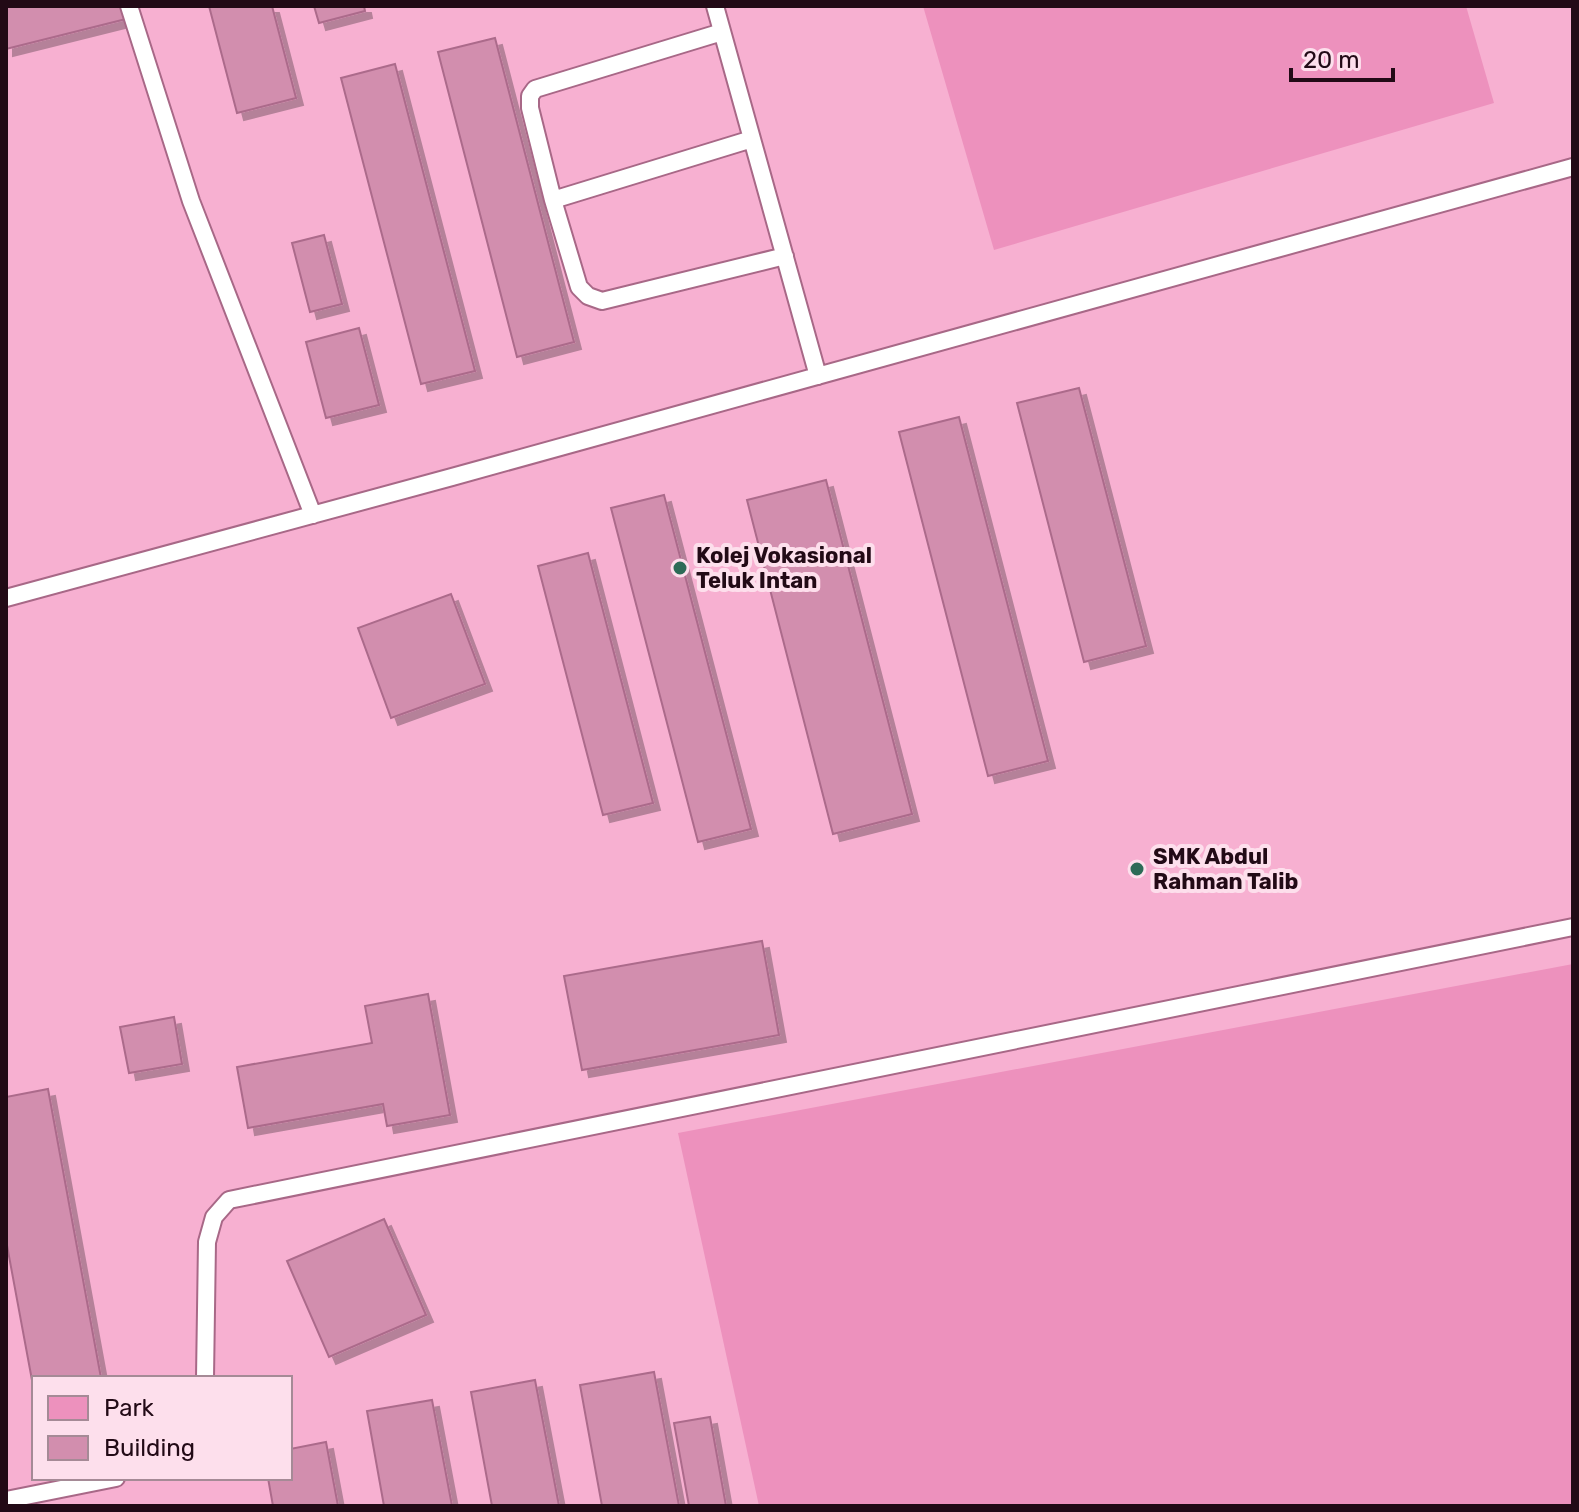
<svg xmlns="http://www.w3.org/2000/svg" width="1579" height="1512" font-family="Rubik,sans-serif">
<defs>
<filter id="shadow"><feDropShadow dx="7" dy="7" stdDeviation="0" flood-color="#0004"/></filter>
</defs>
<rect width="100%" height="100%" fill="#f7b0d1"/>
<!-- green -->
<path fill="#ed91bd" d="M923,6H1466L1494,103L994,250Z
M1573,964V1506H759L678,1133Z"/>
<!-- building -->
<path fill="#d28eae" stroke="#ac6b8b" stroke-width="2" filter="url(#shadow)" d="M6,6H122L126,19L6,49Z
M209,6H272L296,98L237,113Z
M314,6H364L365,11L319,23Z
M495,38L574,342L517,357L438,52Z
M395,64L475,371L421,384L341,78Z
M324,235L342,304L310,312L292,243Z
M359,328L379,405L326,418L306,342Z
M1079,388L1146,646L1084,662L1017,403Z
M959,417L1048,761L988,776L899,432Z
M826,480L912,814L833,834L747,500Z
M664,495L751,829L698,842L611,508Z
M588,553L653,803L603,815L538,566Z
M451,594L485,684L391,718L358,628Z
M762,941L779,1035L582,1070L564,976Z
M428,994L450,1115L387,1126L383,1104L248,1128L237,1067L372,1043L365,1006Z
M174,1017L182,1064L129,1073L120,1027Z
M48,1089L101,1378H34V1391L6,1240V1097Z
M384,1219L426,1315L329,1357L287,1261Z
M654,1372L679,1506H602L580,1385Z
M535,1380L559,1506H492L471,1392Z
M432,1400L452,1506H384L367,1411Z
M710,1417L726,1506H689L674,1423Z
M326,1442L338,1506H273L268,1478H290V1449Z"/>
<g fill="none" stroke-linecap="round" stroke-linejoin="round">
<!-- service casing -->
<g stroke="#a86887" stroke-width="20">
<path id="service" d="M129,6L191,201L313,515
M715,6L818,376
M722,32L535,89L530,96V108L553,200L579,287L588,296L602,301L785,256
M553,200L752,139
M6,598L452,477L1573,167
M205,1378L207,1242L214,1217L229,1200L1573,927
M6,1500L116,1478"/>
</g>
<!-- service -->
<use href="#service" stroke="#fff" stroke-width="16"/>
</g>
<!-- markers -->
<g fill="#2d6b57" stroke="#fddfec" stroke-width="3">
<circle cx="680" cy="568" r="8"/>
<circle cx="1137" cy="869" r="8"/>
</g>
<g text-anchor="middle" stroke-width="8" stroke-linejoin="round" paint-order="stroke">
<!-- poi labels -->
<g font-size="22" font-weight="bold" fill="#220a16" stroke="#fddfec" text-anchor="start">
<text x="696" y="563">Kolej Vokasional<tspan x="696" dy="25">Teluk Intan</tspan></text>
<text x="1153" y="864">SMK Abdul<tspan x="1153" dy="25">Rahman Talib</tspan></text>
</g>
</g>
<!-- border -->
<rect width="1579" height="1512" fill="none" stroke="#220a16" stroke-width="16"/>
<!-- legend -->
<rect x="32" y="1376" width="260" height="104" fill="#fddfec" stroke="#a58a96" stroke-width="2"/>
<rect x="48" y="1396" width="40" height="24" fill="#ed91bd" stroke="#a58a96" stroke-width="2"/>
<text x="104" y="1416" font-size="24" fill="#220a16">Park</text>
<rect x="48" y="1436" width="40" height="24" fill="#d28eae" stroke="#a58a96" stroke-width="2"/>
<text x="104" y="1456" font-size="24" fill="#220a16">Building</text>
<!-- scale -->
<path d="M1291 68v12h102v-12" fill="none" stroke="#220a16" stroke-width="4"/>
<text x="1303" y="68" font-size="24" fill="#220a16" stroke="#fddfec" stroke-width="6" paint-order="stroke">20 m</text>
</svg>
